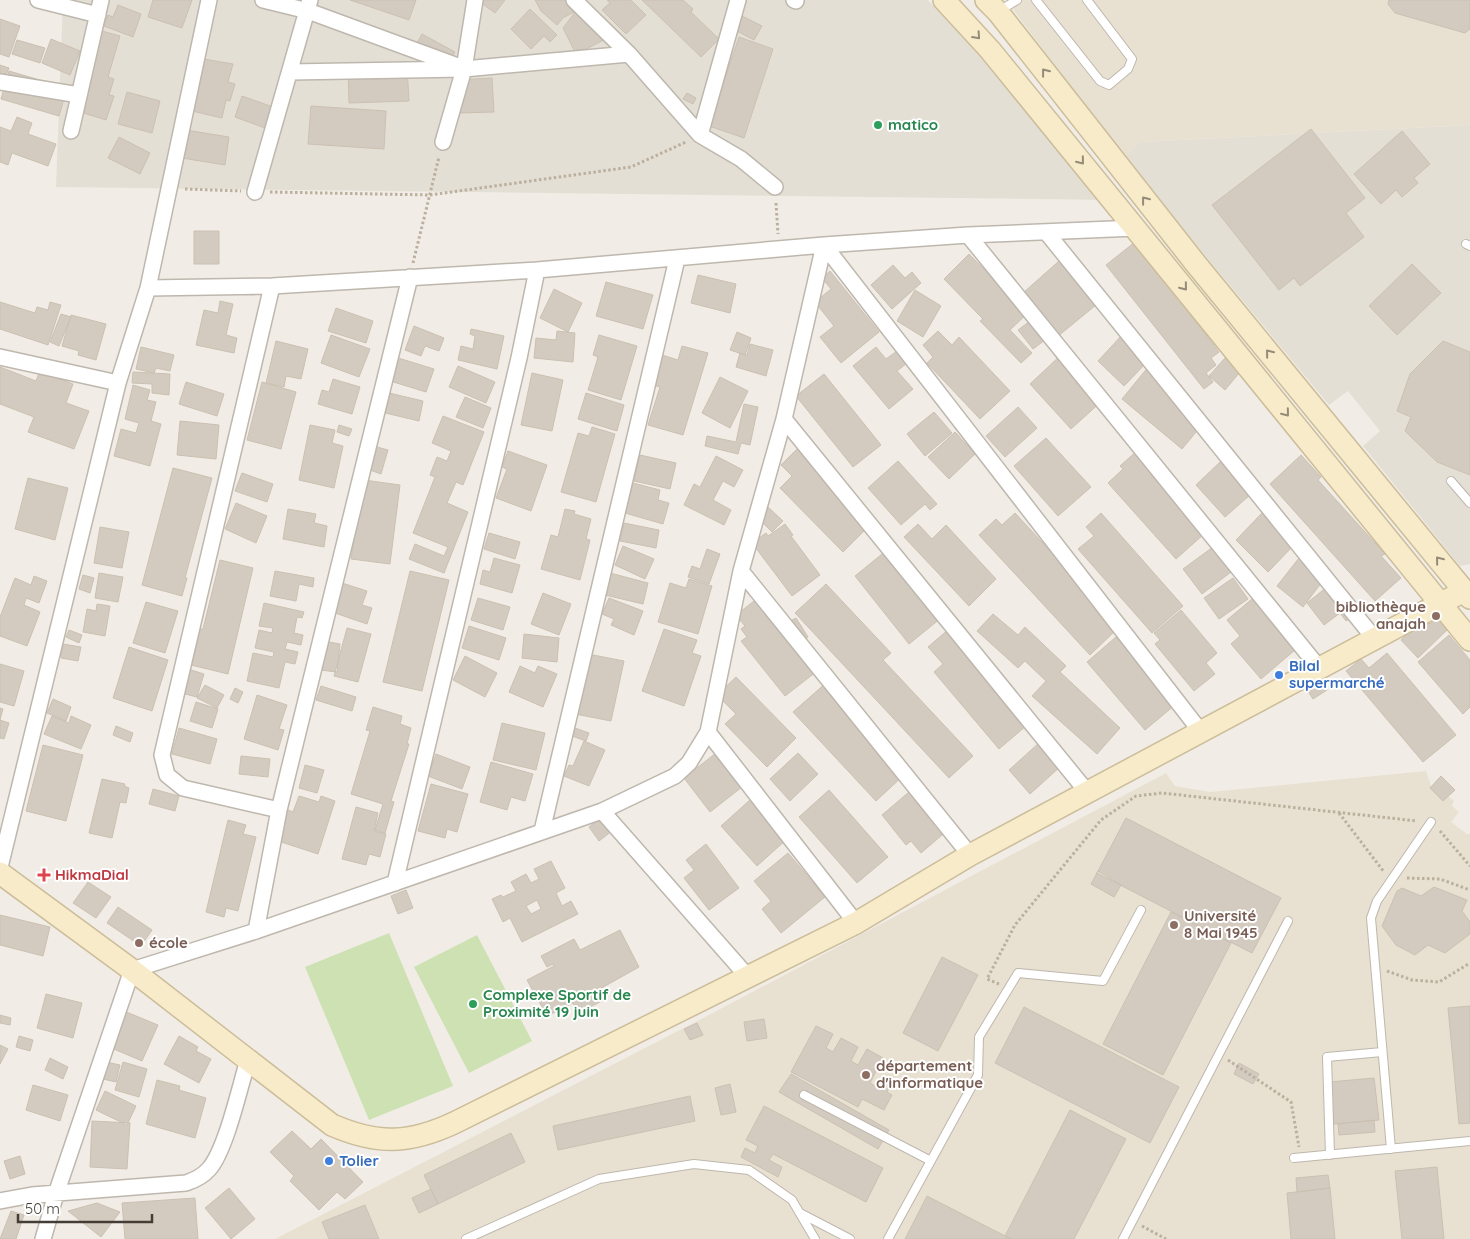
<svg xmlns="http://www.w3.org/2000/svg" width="1470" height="1239" font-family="Quicksand,sans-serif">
<rect width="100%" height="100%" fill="#f1ede6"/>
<!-- residential -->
<path fill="#e4dfd5" d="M63,0H928L1113,200L56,187Z
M1470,125V564L1460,566L1363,446L1380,431L1348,391L1329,405L1124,158L1140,142Z"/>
<!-- education -->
<path fill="#e8e1d1" d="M1006,0H1470V125L1141,142L1124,158Z
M1426,771L1433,791L1439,796L1442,791L1454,801L1452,806L1459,812L1451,822L1467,834H1470V1239H275L707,1016L1166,773L1175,786L1210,792Z"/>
<!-- green -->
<path fill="#cee1b3" d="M389,933L453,1086L369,1120L305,967Z
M477,935L532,1041L469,1073L414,967Z"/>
<!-- building -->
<path fill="#d4cbc0" stroke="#cbc0b1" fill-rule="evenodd" d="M153,0H192L182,28L148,17Z
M350,0H416L409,20Z
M477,0H505L495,13Z
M535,0H574L609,34L602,41L576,54L563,28L576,11L563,18L557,25L541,11Z
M607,0H631L646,15L626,34L602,10L610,3Z
M642,0H683L693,9L691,12L719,39L701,57Z
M1389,0H1470V29L1465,33L1395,13L1388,4Z
M118,5L141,14L133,37L104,26L108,15L113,17Z
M530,9L557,35L550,42L544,36L531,49L511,29Z
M742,16L762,26L754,40L735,30Z
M0,19L20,26L9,57L0,54Z
M102,31L120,36L108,77L114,79L109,95L114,96L106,120L77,111Z
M422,34L455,52L449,63L416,45Z
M739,37L773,49L744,138L709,126Z
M51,39L80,51L70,75L42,63Z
M17,40L45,48L40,63L12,54Z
M204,59L233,64L228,82L235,84L230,101L226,100L222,118L192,111Z
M0,65L9,68L0,90Z
M407,67L409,101L349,103L348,69Z
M9,71L67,88L59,116L1,99Z
M492,78L494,112L458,113L457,80Z
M127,92L160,101L152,133L118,124Z
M687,93L696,98L693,104L683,99Z
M242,96L273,107L265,128L235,117Z
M311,106L386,111L384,149L308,144Z
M17,117L32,123L28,134L56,144L48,166L12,153L8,165L0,162V127L11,131Z
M1311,129L1365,198L1346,213L1364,237L1300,286L1294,278L1279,290L1212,205Z
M186,130L229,137L225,165L182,158Z
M1402,131L1430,164L1414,178L1418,183L1402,197L1396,190L1381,204L1354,174Z
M119,137L150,153L140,174L108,158Z
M194,231H219V264H194Z
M1135,242L1219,352L1211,358L1216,365L1206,373L1213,382L1204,389L1106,265Z
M969,254L1006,292L1030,311L1010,330L1032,353L1021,363L980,321L983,319L944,279Z
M1059,261L1096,305L1057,337L1023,293Z
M1412,264L1441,293L1397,335L1369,306Z
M893,265L905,278L912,272L921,283L892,309L871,285Z
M830,271L879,332L841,363L820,337L834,326L815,302L831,289L822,278Z
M698,275L736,284L730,313L691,303Z
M606,282L653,295L643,329L596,316Z
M554,289L582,303L568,332L540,318Z
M915,290L941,306L923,337L897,321Z
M220,301L233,304L226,335L237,338L234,353L196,345L204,310L218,313Z
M0,302L35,313L37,307L48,310L50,302L61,305L48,345L0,329Z
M336,308L373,321L366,343L328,331Z
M61,314L71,317L59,346L50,342Z
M71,315L106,324L96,360L78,355L79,351L62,346Z
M1034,318L1049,337L1033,349L1018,330Z
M414,326L444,338L439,351L425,346L421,356L405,350Z
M471,329L504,336L497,369L458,360L461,346L473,349L475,336L470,334Z
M557,331L575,333L573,362L534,358L536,338L556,340Z
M938,331L952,345L959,337L1010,391L980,419L927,363L933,357L923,345Z
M737,332L751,338L745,355L730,350Z
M1123,334L1150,359L1124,386L1098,361Z
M331,335L370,349L359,377L321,363Z
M599,335L637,346L621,400L588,390L598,357L593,355Z
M276,341L308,349L301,379L286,376L284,387L266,383Z
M1443,341L1470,352V475L1437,462L1405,431L1411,417L1397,411L1410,374Z
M750,344L773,350L766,376L736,367L740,353L747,355Z
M682,346L708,353L683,435L648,425L660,387L653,385L662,355L678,360Z
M141,347L174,355L170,371L156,368L154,373L136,369Z
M876,347L886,359L897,351L907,363L897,371L913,389L889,409L853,366Z
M1062,354L1103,400L1071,429L1030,384Z
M395,357L434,369L426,392L387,380Z
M1225,358L1240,372L1225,390L1209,376Z
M458,366L495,382L486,403L449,387Z
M1149,366L1201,426L1182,449L1122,399Z
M0,367L36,381L40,371L73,384L66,403L89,411L74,449L28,432L34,417L0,404Z
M133,372L170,374L169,395L152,393V384L132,383Z
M532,373L563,380L552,431L521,425Z
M824,374L881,445L853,467L796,396Z
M720,377L748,391L730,428L702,413Z
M333,379L360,387L352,414L318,404L322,390L329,392Z
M186,382L224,394L217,416L179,404Z
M262,382L296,392L281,449L247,440Z
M133,385L150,390L147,400L156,402L151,421L161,424L150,466L114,456L121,429L136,433L139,423L125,419Z
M385,392L423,401L419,421L381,412Z
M586,393L624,405L617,431L578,419Z
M465,397L491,408L483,428L456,417Z
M744,404L758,407L750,445L741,443L738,454L705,446L707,436L736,442Z
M1018,407L1037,428L1005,457L986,436Z
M934,412L952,433L925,456L907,434Z
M443,416L484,432L463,485L456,482L447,503L468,512L444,573L409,559L415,544L444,556L448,547L413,533L435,477L430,475L437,457L447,461L451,451L432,443Z
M180,421L219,425L216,459L177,455Z
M310,425L335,430L332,443L343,446L334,488L299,480Z
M339,425L352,429L349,436L337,432Z
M592,427L615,434L596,502L561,492L578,433L589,436Z
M955,432L975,454L949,479L928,457Z
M1046,438L1091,487L1058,516L1014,466Z
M377,447L388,450L381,474L370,470Z
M798,448L873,522L843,552L780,488L792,476L781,465Z
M1138,450L1180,498L1175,502L1204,534L1176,559L1108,483L1123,469L1120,466Z
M508,451L547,465L531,511L496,498L507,469L502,467Z
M640,455L676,463L670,489L634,481Z
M1301,455L1321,477L1318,480L1385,554L1381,556L1401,578L1375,601L1270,484Z
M716,456L743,470L734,487L723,481L713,500L731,510L724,525L684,505L694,484L700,487Z
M898,461L937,504L930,510L925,504L901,525L868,488Z
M1220,462L1250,495L1225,517L1196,485Z
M173,468L212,478L185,578H187L182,596L142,585Z
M242,473L273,484L267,502L235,491Z
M28,478L68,488L55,540L15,529Z
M364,480L400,485L390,564L351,559Z
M633,483L660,490L658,500L669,503L663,524L625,513Z
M236,503L267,516L256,543L225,529Z
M768,507L783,521L772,532L758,518Z
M288,509L316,514L314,523L327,526L324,547L283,539Z
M565,509L575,511L574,514L591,519L586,539L590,540L580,580L541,569L551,535L558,537Z
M1263,512L1295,544L1268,572L1236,540Z
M1015,513L1102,607L1117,629L1090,655L979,535L996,519L1002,525Z
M1101,513L1183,606L1152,633L1078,549L1094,536L1086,527Z
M624,523L659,530L656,548L620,541Z
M785,524L793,535L791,536L820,575L792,596L752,543L766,533L768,536Z
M918,524L932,539L946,525L996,579L969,606L904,537Z
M100,527L129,532L122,568L94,563Z
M489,533L520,542L515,559L484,549Z
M623,546L654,559L645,579L615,565Z
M1213,547L1231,572L1202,594L1183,569Z
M707,549L720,554L709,584L688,577L692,566L700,569Z
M887,550L941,618L909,644L855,576Z
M494,558L520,565L512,593L480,584L483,570L490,572Z
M1299,558L1325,578L1303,607L1277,586Z
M220,560L253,568L228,674L191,665L200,629H203Z
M275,571L314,578L313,587L299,584L296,601L270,596Z
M410,571L449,580L422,691L383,682Z
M99,573L123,577L118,602L95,598Z
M610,573L648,583L643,604L605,595Z
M83,575L94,578L90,593L79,589Z
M34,576L47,581L39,603L26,598L24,605L40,612L27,646L0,636V617L15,578L31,585Z
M1233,578L1248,599L1219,619L1204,598Z
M689,579L712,586L698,634L658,622L670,583L686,588Z
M342,583L367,591L362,605L372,608L367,624L332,612Z
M1332,583L1356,614L1346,621L1340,613L1324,625L1307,603Z
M826,584L891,653L883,660L973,756L949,778L795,613Z
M543,593L571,604L559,635L531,624Z
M478,598L510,607L503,630L471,620Z
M609,598L643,611L634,635L611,625L614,619L602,614Z
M758,598L816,672L785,696L741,641L747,637L741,629L745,626L736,615Z
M1252,599L1295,650L1261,679L1231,644L1240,636L1227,620Z
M146,602L178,611L165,653L133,643Z
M264,603L304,612L302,618L297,617L294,633L303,635L301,645L287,642L285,649L298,652L295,664L285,662L279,688L247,681L253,653L273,657L274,652L255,648L259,630L272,633L273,628L259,626Z
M97,604L110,606L105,636L83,632L87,609L96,611Z
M1181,610L1217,653L1206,663L1215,674L1194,691L1155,644L1160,640L1154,633Z
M993,614L1018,635L1025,627L1066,666L1060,672L1120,728L1097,754L1032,696L1046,681L1025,661L1018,668L977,631Z
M1420,614L1430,624L1436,618L1447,630L1418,658L1401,640L1413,629Z
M796,618L808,637L796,644L784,624Z
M469,626L506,638L499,660L462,648Z
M347,628L371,634L358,682L334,676Z
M664,629L697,640L692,653L701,656L684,706L642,691Z
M949,629L1026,726L999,749L934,672L943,664L928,647Z
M69,630L82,635L79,643L66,637Z
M524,634L559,638L557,662L522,658Z
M1449,635L1470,660V707L1463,714L1418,662Z
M1116,637L1175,705L1145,730L1087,662Z
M324,641L340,644L337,672L320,670Z
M63,644L81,647L78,661L61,658Z
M129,647L168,660L152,711L113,698Z
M1387,653L1456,735L1423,762L1346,671L1361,659L1369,668Z
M588,654L624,661L611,721L575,714Z
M465,656L497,673L485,697L453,680Z
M0,664L24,671L14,706L0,702Z
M520,666L535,673L538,666L557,674L543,707L509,692Z
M188,669L204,674L197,697L181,693Z
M1314,670L1327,690L1313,699L1300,679Z
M736,677L796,738L767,767L725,724L736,714L717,695Z
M827,682L905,774L876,801L793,712Z
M205,685L224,695L217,708L197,698Z
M321,686L356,697L352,711L316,700Z
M235,688L243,692L238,703L230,699Z
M257,695L287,705L279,729L284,730L278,750L244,739Z
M53,699L71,707L66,721L47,713Z
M196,702L218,709L212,728L190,721Z
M373,707L402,716L400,724L411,728L407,744H409L391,801L394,802L385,833L375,830L383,804L351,794L370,731L366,730Z
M0,708L3,709L0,720L9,723L4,739L0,738Z
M52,716L69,723L71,716L91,725L81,749L44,734Z
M502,723L545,733L536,770L493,760Z
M116,726L133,733L130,742L113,735Z
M179,728L217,739L210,764L172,754Z
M575,728L589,733L586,741L572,736Z
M584,741L605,750L589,786L564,776L569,765L573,766Z
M1040,742L1061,766L1030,794L1009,770Z
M43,745L83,755L66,821L26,811Z
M716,753L742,787L710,812L684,778Z
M798,753L818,774L790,801L770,779Z
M436,754L470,767L462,789L428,776Z
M241,756L270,759L268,777L239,774Z
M491,762L533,774L525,801L511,797L507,810L480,802Z
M305,765L324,770L317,793L299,788Z
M1441,776L1455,790L1443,801L1430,788Z
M102,779L125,784L124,786L129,788L126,803L120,802L112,838L89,833Z
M431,784L468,794L457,832L447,829L445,838L418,831Z
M153,789L179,796L175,811L149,804Z
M829,790L888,857L857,883L799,817Z
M909,792L935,823L933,825L942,835L921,853L911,841L906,845L882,815Z
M299,796L319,802L321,796L335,801L318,854L278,841L288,810L293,812Z
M751,799L787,839L757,866L721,826Z
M356,807L378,813L374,831L386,834L380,857L369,854L366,865L342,859Z
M602,817L612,831L599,841L589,827Z
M1126,818L1281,898L1252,953L1097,873Z
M228,820L246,825L243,834L256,837L238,911L226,908L224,917L206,912Z
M706,844L739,888L709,910L684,878L694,870L686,860Z
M788,853L825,897L781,933L762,909L771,901L754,881Z
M551,861L565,888L556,893L562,906L571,901L578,914L522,942L510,918L503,922L492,899L501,895L503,897L516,891L511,882L526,874L531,883L539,879L534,869ZM537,900L541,909L531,914L526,906Z
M1098,871L1121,885L1114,897L1091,884Z
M88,882L111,897L96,918L73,903Z
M1434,887L1467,900L1462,911L1470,922V934L1445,953L1428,945L1415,955L1396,945L1382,926L1397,891L1402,888L1421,896Z
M406,890L413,908L398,914L391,896Z
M118,907L152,930L141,946L107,923Z
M1171,912L1231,943L1163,1075L1103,1044Z
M0,915L50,927L43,956L0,945Z
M620,930L639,967L598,990L604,1000L578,1013L573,1003L547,1016L527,980L554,966L553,964L547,967L541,956L574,939L580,950Z
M942,957L978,975L938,1051L903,1033Z
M46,994L82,1003L73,1038L37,1028Z
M1470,1006V1123L1459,1124L1448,1008Z
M1024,1007L1179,1087L1150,1143L995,1063Z
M124,1011L158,1025L142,1061L109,1047Z
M0,1015L11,1018L10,1025L0,1023Z
M764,1019L767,1038L747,1041L744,1022Z
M697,1023L703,1035L690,1040L684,1029Z
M816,1026L833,1034L826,1048L833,1052L841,1038L858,1047L851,1061L858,1065L867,1049L883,1058L870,1083L877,1087L882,1076L892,1082L887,1092L892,1095L884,1110L862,1099L858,1107L791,1072Z
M19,1036L33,1040L30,1051L16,1047Z
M179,1036L198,1047L196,1051L211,1059L199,1083L164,1064Z
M0,1045L8,1049L0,1064Z
M50,1058L68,1067L63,1079L45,1070Z
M106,1062L120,1065L116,1082L103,1079Z
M123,1062L147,1069L139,1097L115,1090Z
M1239,1063L1259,1074L1253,1084L1234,1074Z
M791,1074L889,1130L878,1149L779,1092Z
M1374,1078L1379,1120L1334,1124L1329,1082Z
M157,1080L180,1086L179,1090L206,1098L195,1138L146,1124Z
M730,1084L736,1112L721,1115L715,1088Z
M33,1085L68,1095L60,1121L26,1110Z
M105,1091L136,1106L127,1125L96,1110Z
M690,1096L695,1121L558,1150L553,1126Z
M764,1106L883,1168L866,1202L773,1154L769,1160L782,1167L778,1177L741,1157L745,1148L755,1153L758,1146L746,1140Z
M1070,1110L1126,1139L1074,1239H1012L1005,1236Z
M1374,1120L1375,1132L1339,1135L1338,1124Z
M92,1121L130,1123L127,1169L90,1167Z
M292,1131L311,1149L321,1139L363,1182L345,1199L337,1192L319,1210L290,1181L294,1176L270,1152Z
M511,1133L525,1162L438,1204L424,1175Z
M20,1156L25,1174L10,1179L4,1161Z
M1437,1167L1444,1239H1402L1395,1171Z
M1328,1175L1330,1188L1297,1192L1296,1178Z
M229,1188L255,1219L231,1239L205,1208Z
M1330,1188L1335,1239H1291L1287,1193Z
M431,1189L438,1204L419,1213L412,1198Z
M927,1196L1011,1239H905Z
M195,1198L198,1239H125L122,1203Z
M97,1203L120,1212L101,1237L68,1211Z
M365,1205L379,1239H329L322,1222Z
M11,1211L24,1215L16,1239H0Z"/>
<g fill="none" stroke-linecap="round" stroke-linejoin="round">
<!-- lane casing -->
<g stroke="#beb7ad" stroke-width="10">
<path id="lane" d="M1036,0L1100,81L1109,85L1128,69L1132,59L1087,0
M999,11L1017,0
M1466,244L1470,246
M1451,481L1470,503
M804,1095L931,1161
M1391,1149L1371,918L1377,901L1431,822
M1330,1155L1327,1057L1382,1052
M1294,1158L1470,1141
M800,1213L850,1239
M466,1239L599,1179L694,1164L749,1170L792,1200L815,1239
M888,1239L978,1075L979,1037L1018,973L1103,981L1141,910
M1123,1239L1288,921"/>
</g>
<!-- street casing -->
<g stroke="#beb7ad" stroke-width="18">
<path id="street" d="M38,0L98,15
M263,0L308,11L455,65
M574,0L629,54L700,135
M738,0L700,135L741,159L775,187
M794,0L796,1
M290,72L464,69L629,54
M0,82L79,95
M71,131L101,0
M443,142L464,69L475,0
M255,192L310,0
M1047,233L1374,638
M968,235L1320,669
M824,245L1201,732
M272,286L162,755L167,775L183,788L279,810
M148,288L272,286L537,270L824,245L968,235L1136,228
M0,357L118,383
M784,419L1088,793
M741,571L970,855
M708,732L856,923
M602,811L748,977
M542,831L677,259
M0,867L118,383L148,288L209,0
M395,883L519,358L537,270
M256,931L279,810L410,277
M0,1201L32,1195L186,1183C195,1180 203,1176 209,1169C226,1150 240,1086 248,1060
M43,1239L56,1194L132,970L256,931L602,811L675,776L689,763L708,732L741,571L784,419L824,245"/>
</g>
<!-- secondary casing -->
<g stroke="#ccbd9a" stroke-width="24">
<path id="secondary" d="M944,0L990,50L1470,640
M986,0L998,12L1196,264L1470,598
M0,873L132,970L332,1125C378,1145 410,1144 456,1122L856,923L970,855L1464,591"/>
</g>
<!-- path -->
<path stroke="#bbaf9d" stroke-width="3" stroke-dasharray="2.5 2.5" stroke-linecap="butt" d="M185,189L241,191
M270,192L430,195L631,167L686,142
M776,203L778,234
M413,263L439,157
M1339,813L1384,872
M1440,831L1470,866
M1407,878L1440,879L1470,890
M1387,971L1412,980L1439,982L1470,963
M999,984L987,979L1015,925L1101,820L1136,796L1162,793L1417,821
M1228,1060L1291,1102L1299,1147
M1142,1226L1166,1239"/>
<!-- lane -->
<use href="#lane" stroke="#fff" stroke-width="8"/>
<!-- street -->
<use href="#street" stroke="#fff" stroke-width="15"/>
<!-- secondary -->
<use href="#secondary" stroke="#f8ebc9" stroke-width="21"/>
</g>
<!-- one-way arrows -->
<defs><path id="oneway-chevron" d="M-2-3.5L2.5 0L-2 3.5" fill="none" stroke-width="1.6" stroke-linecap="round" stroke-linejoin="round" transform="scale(1.25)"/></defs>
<g stroke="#948b78">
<use href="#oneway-chevron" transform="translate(977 36) rotate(48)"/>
<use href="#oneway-chevron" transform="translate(1045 72) rotate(-128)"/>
<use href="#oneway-chevron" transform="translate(1081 161) rotate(51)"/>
<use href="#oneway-chevron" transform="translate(1145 200) rotate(-128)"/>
<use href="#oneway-chevron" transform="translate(1184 287) rotate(51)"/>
<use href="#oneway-chevron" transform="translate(1269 353) rotate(-129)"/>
<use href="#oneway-chevron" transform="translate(1286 413) rotate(51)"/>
<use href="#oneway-chevron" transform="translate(1439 560) rotate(-129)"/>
</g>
<!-- markers -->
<g fill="#2e9e5b" stroke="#fff" stroke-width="2">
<circle cx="878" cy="125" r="5"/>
<circle cx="473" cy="1004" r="5"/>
</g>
<g fill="#8d6e63" stroke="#fff" stroke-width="2">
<circle cx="1436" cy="616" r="5"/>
<circle cx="1174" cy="925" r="5"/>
<circle cx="139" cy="943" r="5"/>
<circle cx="866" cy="1075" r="5"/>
</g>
<g fill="#3f7fe0" stroke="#fff" stroke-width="2">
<circle cx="1279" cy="675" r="5"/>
<circle cx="329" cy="1161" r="5"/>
</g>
<path fill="#e0444e" stroke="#fff" stroke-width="2" d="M41.5 867.5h5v5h5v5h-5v5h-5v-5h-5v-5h5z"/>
<g text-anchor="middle" stroke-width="4" stroke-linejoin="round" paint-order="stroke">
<!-- leisure labels -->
<g font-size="15" font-weight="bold" fill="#27864d" stroke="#fff" text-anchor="start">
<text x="888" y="130">matico</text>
<text x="483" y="1000">Complexe Sportif de<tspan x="483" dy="17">Proximité 19 juin</tspan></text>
</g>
<!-- education labels -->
<g font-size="15" font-weight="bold" fill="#785e54" stroke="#fff" text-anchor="start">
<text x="1426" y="612" text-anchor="end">bibliothèque<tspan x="1426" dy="17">anajah</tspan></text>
<text x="1184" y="921">Université<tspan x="1184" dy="17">8 Mai 1945</tspan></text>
<text x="149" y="948">école</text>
<text x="876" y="1071">département<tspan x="876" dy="17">d'informatique</tspan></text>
</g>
<!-- shop labels -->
<g font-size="15" font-weight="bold" fill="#366cbe" stroke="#fff" text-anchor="start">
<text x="1289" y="671">Bilal<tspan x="1289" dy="17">supermarché</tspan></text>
<text x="339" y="1166">Tolier</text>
</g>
<!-- health labels -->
<g font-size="15" font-weight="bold" fill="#be3a42" stroke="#fff" text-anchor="start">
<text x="55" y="880">HikmaDial</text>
</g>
</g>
<!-- scale -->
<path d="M18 1214v8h134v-8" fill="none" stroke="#433d36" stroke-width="2.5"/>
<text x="25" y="1214" font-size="15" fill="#433d36" stroke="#ffffff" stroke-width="4" paint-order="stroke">50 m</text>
</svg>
